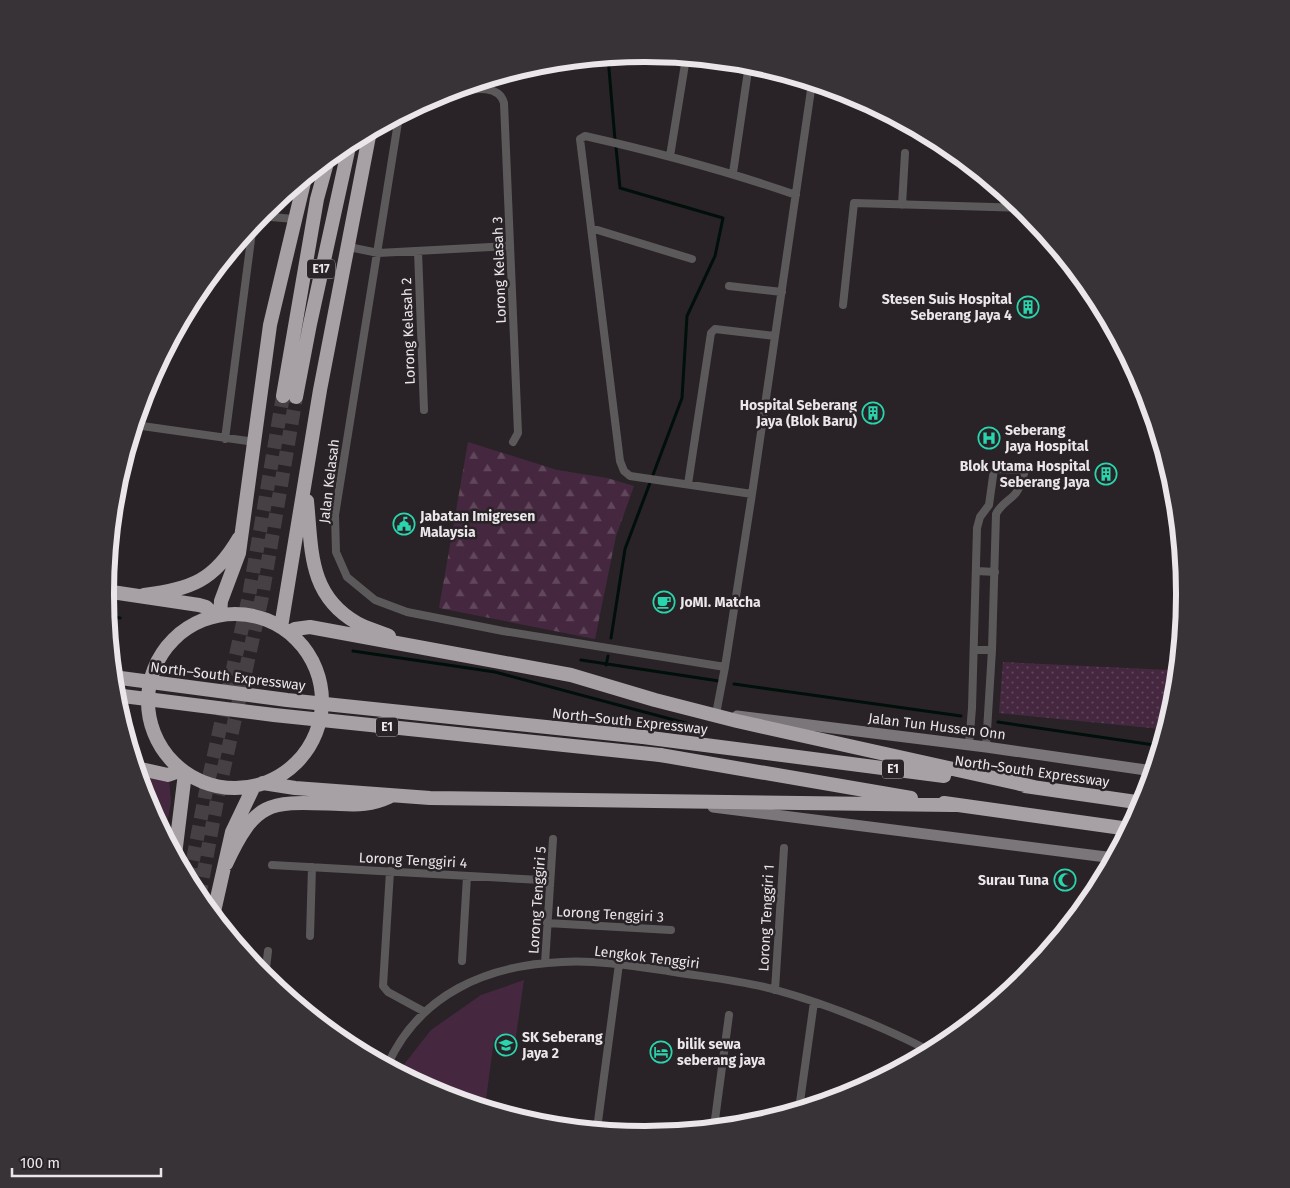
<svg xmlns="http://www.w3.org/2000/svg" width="1290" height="1188" font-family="'Fira Sans',sans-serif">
<defs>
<pattern id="forest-firs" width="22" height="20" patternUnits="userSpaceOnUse" patternTransform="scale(1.25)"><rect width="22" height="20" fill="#45283f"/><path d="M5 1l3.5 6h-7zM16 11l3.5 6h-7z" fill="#60475b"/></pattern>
<pattern id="park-dots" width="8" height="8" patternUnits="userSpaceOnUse" patternTransform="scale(1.25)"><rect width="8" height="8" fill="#45283f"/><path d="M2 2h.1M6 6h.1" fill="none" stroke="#60475b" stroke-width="1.8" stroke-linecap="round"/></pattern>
</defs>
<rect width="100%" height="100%" fill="#292327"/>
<!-- grass -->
<path fill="#45283f" d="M137,772L169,779L171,802L165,836L146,800Z
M524,980L515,1043L494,1039L485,1107L438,1093L398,1072L431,1030L481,995Z"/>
<!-- forest -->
<path fill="url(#forest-firs)" d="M468,442L557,470L607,478L634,486L616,536L595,639L439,608Z"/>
<!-- park -->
<path fill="url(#park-dots)" d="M1003,662L1169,670L1161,729L999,713Z"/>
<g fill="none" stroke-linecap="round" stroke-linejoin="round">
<!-- stream -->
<path stroke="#010f0a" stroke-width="3" d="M608,57L615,140
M107,616L120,618
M611,638L625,549L682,398L687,316L715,256L723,218L620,188L616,147
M353,651L495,672L693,725
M581,660L719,681
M606,665L608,656
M734,684L961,716
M998,722L1161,746"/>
<!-- motorway-tunnel -->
<path stroke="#464044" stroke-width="14" stroke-dasharray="14 7" stroke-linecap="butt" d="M189,881L205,796L249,596L283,396
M199,898L218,795L262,597L296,397"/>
<!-- minor -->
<path stroke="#5c595b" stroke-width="8" d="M447,92C465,91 498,81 504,103L518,433L513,442
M399,116L335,515L336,552L347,577L375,600L407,612L503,631L725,667
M670,156L686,58
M733,173L749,64
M902,205L905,153
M260,216L294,219
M591,228L692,259
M349,247L378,253L510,246
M418,251L424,410
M729,286L782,292
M843,305L854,203L1023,208
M135,425L255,442
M225,439L253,224
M688,484L711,333L715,329L775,336
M752,494L630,476L624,471L620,461L580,139L585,136C656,152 727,171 796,195
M977,571L995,572
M974,650H992
M716,714L725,667L752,494L812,83
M969,745L972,708L977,528L980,517L989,505L994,469L1025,470C1023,478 1021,486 1016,493C1010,500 1000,505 996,514L992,650L986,747
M272,865L541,880L550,886
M390,871L383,986L388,992L423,1011
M547,923L671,930
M310,936L312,867
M462,961L467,876
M545,963L553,839
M265,977L268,951
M775,990L784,848
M387,1066C419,994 487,965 562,962C598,960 633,966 668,971C704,977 741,980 776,990C830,1005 881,1026 930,1051
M799,1109L814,1002
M714,1127L729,1015
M597,1129L619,964"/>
<!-- secondary -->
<path stroke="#7a7679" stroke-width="11" d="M737,716L986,747L1153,771
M713,807L1114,858"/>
<!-- motorway -->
<path stroke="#a7a0a5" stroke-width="14" d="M283,396L317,199L328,159
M296,397L310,324L350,142
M307,501C312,550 308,595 357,623C367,629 379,631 389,636
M105,591L199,605L206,607L214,615
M144,595C191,589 214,581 239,538
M148 701a87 87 0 1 1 174 0a87 87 0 1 1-174 0Z
M220,614L221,601L239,553L270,325L305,178
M281,627L320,390L370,131
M289,632L295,629L310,627L571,675L655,700L737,721L1034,787
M643,737L944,776
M660,755L911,798
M136,768L168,775L182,770
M263,783L295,788L430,798L952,805
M1025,786L1143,803
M944,803L1129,829
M175,855L185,773
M226,864C257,797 271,802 340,804C358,805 372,805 389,797
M213,916L232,832L254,786"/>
<!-- motorway-bridge -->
<path stroke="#a7a0a5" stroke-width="14" d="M113,677L287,700L643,737
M115,695L274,715L660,755"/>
</g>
<!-- icons -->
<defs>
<g id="building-ring" transform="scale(1.125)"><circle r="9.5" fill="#292327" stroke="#28d5ad" stroke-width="1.5"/><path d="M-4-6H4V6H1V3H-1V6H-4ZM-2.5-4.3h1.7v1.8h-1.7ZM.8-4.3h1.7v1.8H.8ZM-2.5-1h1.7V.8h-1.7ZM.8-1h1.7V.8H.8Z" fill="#28d5ad"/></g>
<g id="hospital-ring" transform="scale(1.125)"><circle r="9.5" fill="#292327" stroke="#28d5ad" stroke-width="1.5"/><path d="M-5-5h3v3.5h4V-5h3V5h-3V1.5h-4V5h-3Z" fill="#28d5ad"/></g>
<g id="civic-ring" transform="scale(1.125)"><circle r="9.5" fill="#292327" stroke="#28d5ad" stroke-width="1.5"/><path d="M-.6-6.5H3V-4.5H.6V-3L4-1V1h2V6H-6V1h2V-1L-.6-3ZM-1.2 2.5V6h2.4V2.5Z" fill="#28d5ad"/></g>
<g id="cafe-ring" transform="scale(1.125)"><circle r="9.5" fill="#292327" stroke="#28d5ad" stroke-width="1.5"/><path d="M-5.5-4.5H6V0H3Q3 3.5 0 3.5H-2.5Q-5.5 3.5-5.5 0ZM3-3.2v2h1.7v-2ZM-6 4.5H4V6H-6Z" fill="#28d5ad"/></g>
<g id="mosque-ring" transform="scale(1.125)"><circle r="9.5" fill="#292327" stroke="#28d5ad" stroke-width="1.5"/><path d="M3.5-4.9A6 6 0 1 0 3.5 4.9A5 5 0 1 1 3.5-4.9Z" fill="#28d5ad"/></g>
<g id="school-ring" transform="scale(1.125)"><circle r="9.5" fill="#292327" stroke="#28d5ad" stroke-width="1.5"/><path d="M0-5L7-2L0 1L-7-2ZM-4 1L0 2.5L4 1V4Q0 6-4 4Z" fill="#28d5ad"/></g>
<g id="hotel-ring" transform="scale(1.125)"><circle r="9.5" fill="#292327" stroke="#28d5ad" stroke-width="1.5"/><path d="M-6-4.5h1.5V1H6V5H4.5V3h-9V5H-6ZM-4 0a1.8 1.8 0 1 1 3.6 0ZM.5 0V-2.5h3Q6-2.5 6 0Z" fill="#28d5ad"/></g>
</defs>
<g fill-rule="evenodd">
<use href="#building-ring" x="1028" y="307"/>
<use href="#building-ring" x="873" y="413"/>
<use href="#hospital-ring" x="989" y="438"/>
<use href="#building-ring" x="1106" y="474"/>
<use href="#civic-ring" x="404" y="524"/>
<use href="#cafe-ring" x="664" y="602"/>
<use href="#mosque-ring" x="1065" y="880"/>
<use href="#school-ring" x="506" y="1045"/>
<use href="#hotel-ring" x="661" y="1052"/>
</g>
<g text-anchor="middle" stroke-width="5" stroke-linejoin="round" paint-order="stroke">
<!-- shield labels -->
<g fill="#292327" stroke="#b0acaf" stroke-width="1">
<rect x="307" y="259.5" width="28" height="19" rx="4"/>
<rect x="376" y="717.5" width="22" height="19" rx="4"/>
<rect x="882" y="759.5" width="22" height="19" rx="4"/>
</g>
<g font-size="12" font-weight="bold" fill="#eae6e9">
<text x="321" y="273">E17</text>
<text x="387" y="731">E1</text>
<text x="893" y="773">E1</text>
</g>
<!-- street labels -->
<g font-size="14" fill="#eae6e9" stroke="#292327">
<text transform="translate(499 270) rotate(-92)" y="5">Lorong Kelasah 3</text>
<text transform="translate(408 331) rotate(-92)" y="5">Lorong Kelasah 2</text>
<text transform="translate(329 481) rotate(-83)" y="5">Jalan Kelasah</text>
<text transform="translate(228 676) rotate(7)" y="5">North–South Expressway</text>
<text transform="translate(630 721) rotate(6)" y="5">North–South Expressway</text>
<text transform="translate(937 726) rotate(7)" y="5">Jalan Tun Hussen Onn</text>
<text transform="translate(1032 771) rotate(8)" y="5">North–South Expressway</text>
<text transform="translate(413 860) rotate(3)" y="5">Lorong Tenggiri 4</text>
<text transform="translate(537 900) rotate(-86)" y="5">Lorong Tenggiri 5</text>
<text transform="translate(610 914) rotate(3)" y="5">Lorong Tenggiri 3</text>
<text transform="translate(766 918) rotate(-87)" y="5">Lorong Tenggiri 1</text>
<text transform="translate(647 957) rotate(7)" y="5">Lengkok Tenggiri</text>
</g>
<!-- poi labels -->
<g font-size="14" font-weight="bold" fill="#eae6e9" stroke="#292327" text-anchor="start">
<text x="1012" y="304" text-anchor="end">Stesen Suis Hospital<tspan x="1012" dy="16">Seberang Jaya 4</tspan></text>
<text x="857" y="410" text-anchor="end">Hospital Seberang<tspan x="857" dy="16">Jaya (Blok Baru)</tspan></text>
<text x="1005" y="435">Seberang<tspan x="1005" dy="16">Jaya Hospital</tspan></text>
<text x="1090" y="471" text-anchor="end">Blok Utama Hospital<tspan x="1090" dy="16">Seberang Jaya</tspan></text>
<text x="420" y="521">Jabatan Imigresen<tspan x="420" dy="16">Malaysia</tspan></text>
<text x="680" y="607">JoMI. Matcha</text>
<text x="1049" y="885" text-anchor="end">Surau Tuna</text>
<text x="522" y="1042">SK Seberang<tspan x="522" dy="16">Jaya 2</tspan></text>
<text x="677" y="1049">bilik sewa<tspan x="677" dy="16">seberang jaya</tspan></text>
</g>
</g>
<!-- crop -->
<path d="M0 0H1290V1188H0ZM645 62H645A531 531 0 0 1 1176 593V595A531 531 0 0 1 645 1126H645A531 531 0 0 1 114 595V593A531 531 0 0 1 645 62Z" fill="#383337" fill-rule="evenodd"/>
<path fill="none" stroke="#eae6e9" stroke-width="6" d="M645 62H645A531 531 0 0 1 1176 593V595A531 531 0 0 1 645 1126H645A531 531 0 0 1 114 595V593A531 531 0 0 1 645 62Z"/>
<!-- scale -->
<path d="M12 1168v8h149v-8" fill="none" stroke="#eae6e9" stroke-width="2.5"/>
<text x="20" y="1168" font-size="15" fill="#eae6e9" stroke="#292327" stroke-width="4" paint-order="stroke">100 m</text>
</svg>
